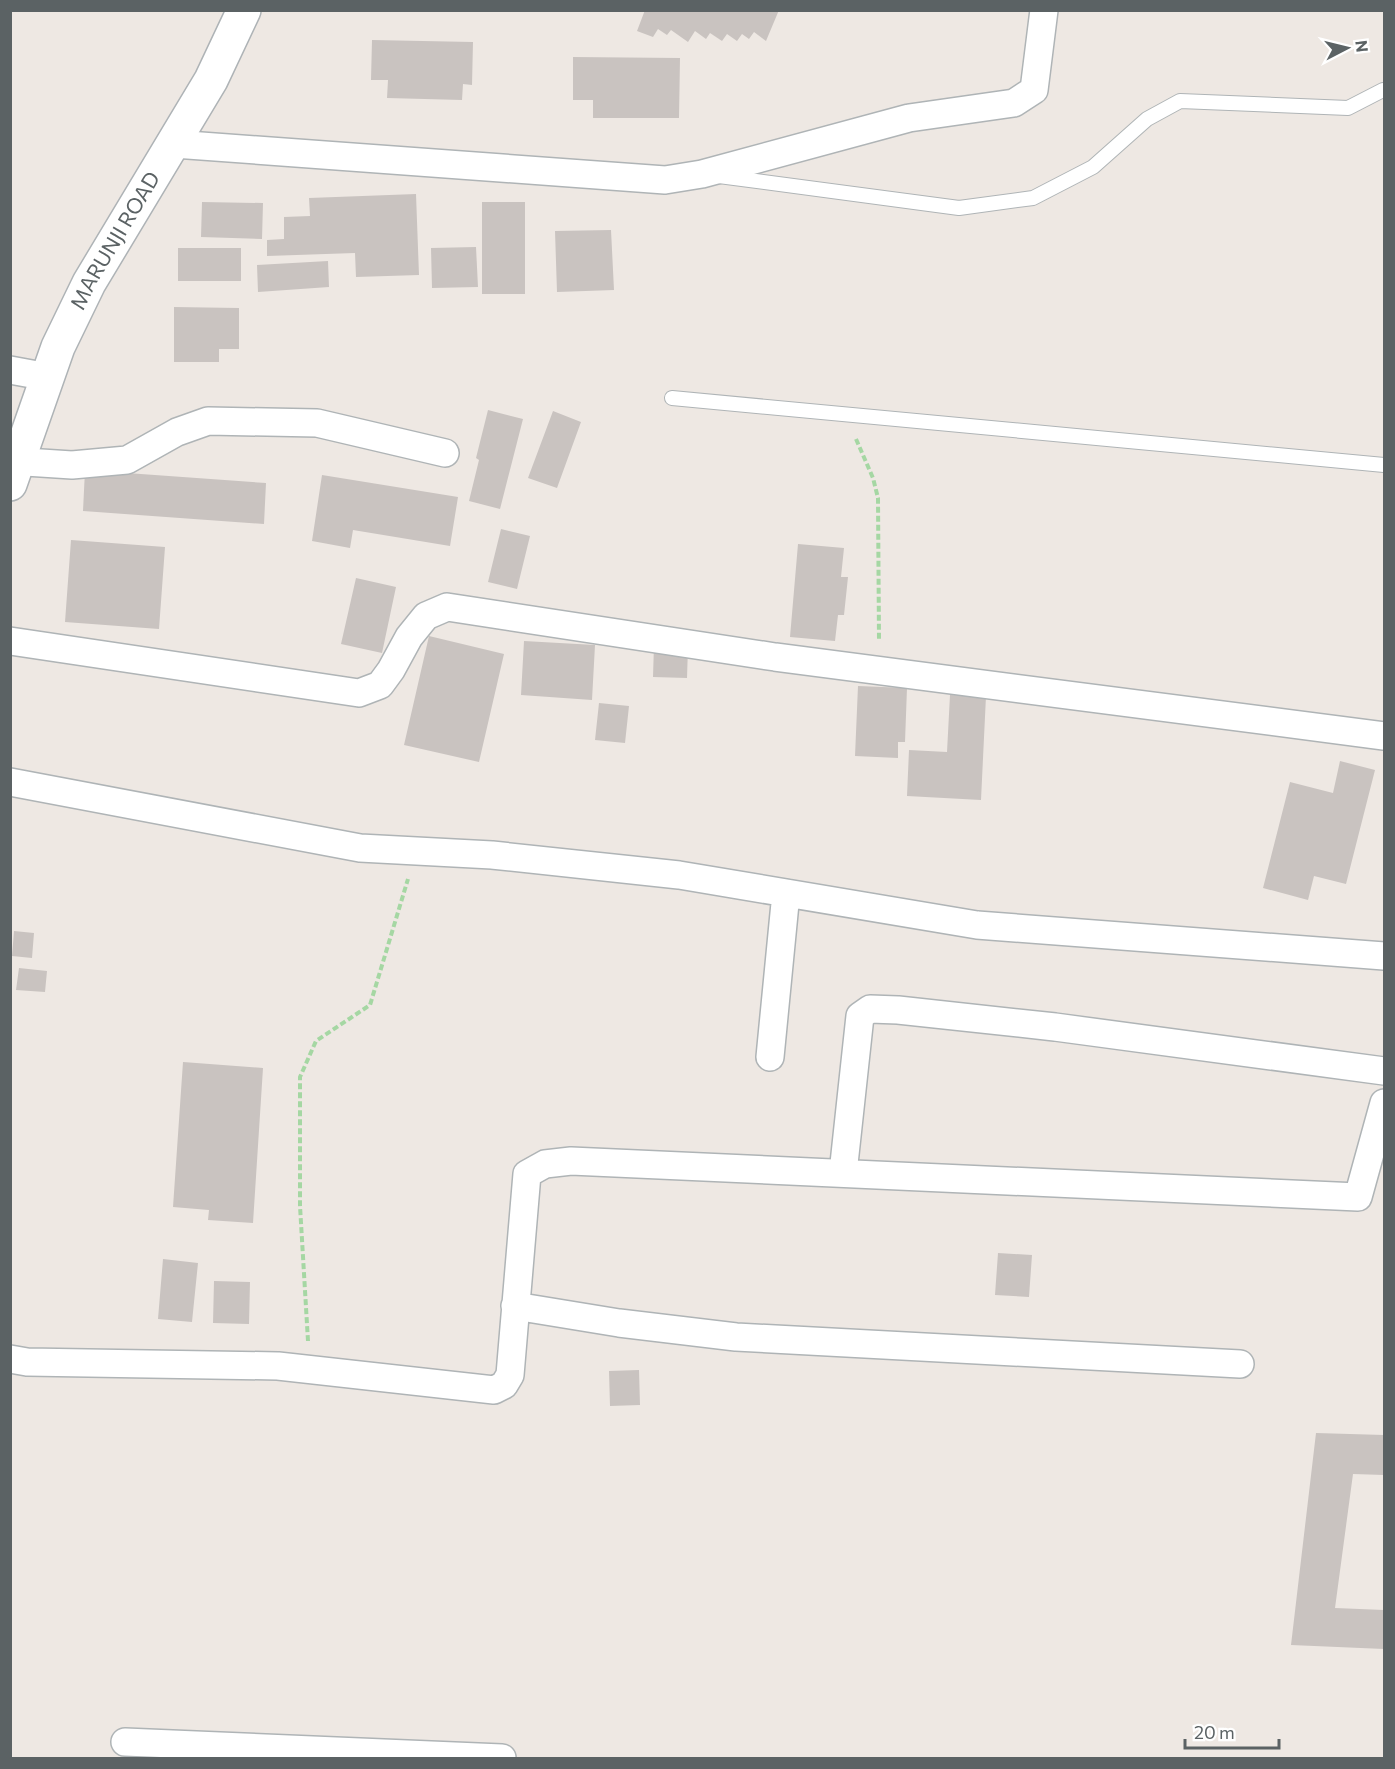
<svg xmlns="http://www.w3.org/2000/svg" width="1395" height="1769" font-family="Commissioner,sans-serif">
<rect width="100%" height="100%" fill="#eee8e3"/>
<!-- building -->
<path fill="#c9c3c0" d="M645,10H779L766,41L754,32L749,39L742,34L737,41L727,34L722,41L710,33L706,39L695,31L688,42L671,30L667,35L658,29L653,37L637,31Z
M372,40L473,42L472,85L463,84L462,100L387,98L388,80H371Z
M573,57L680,58L679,118H593V100H573Z
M416,194L419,275L356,277L355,253L267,256V240L284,239V217L310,216L309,198Z
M202,202L263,203L262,239L201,237Z
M482,202H525V294H482Z
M611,230L614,290L557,292L555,231Z
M476,247L478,287L432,288L431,248Z
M178,248H241V281H178Z
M328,261L329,287L258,292L257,265Z
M174,307L239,308V349H219V362H174Z
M488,410L523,419L500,509L469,501L479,460L476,458Z
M553,411L581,422L557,488L528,478Z
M85,470L266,483L264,524L83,511Z
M322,475L458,497L450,546L353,530L350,548L312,541Z
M501,529L530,536L517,589L488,582Z
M71,540L165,547L159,629L65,622Z
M798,544L844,548L841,577H848L844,615H838L835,641L790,637Z
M356,578L396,587L382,653L341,644Z
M429,636L504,654L479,762L404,745Z
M524,641L595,645L592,700L521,695Z
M654,645L688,647L687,678L653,677Z
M858,686L907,688L905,742H898V758L855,756Z
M950,695L986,696L981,800L907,796L909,750L947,752Z
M599,703L629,706L625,743L595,740Z
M1340,761L1375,770L1346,884L1314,876L1308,900L1263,888L1290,782L1333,793Z
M14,931L34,933L32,958L12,956Z
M19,968L47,971L45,992L16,990Z
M183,1062L263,1068L253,1223L208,1220L209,1210L173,1207Z
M998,1253L1032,1255L1029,1297L995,1295Z
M163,1259L198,1263L192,1322L158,1319Z
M214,1281L250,1282L249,1324L213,1323Z
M639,1370L640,1405L610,1406L609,1371Z
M1316,1433L1384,1435V1475L1353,1474L1335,1608L1384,1610V1649L1291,1645Z"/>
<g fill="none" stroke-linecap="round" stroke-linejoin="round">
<!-- lane casing -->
<g stroke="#afb4b6" stroke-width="16">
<path id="lane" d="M719,176L959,208L1033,198L1093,167L1147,119L1180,101L1348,108L1383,90
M672,398L1384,465"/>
</g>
<!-- street casing -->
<g stroke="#afb4b6" stroke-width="30">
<path id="street" d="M174,144L665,180L702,174L909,118L1014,103L1034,90L1044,10
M10,370L48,377
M10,461L72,465L127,460L177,432L208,421L317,423L445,453
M10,641L359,693L380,685L391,670L409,637L426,616L447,607L775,657L1384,736
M10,782L360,848L492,855L679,875L977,925L1384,956
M770,1057L786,893
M843,1173L860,1016L870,1009L898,1010L1055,1027L1384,1071
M515,1306L619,1323L736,1337L1240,1364
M10,1359L27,1362L278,1366L494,1390L504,1385L510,1375L527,1174L545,1164L571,1161L1358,1197L1384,1103
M125,1742L502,1758"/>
</g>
<!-- secondary casing -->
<g stroke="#aeb3b6" stroke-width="36">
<g id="secondary">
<path id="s1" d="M10,484L58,347L89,283L211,80L244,10"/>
</g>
</g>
<!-- path -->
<path stroke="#a5d7a3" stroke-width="4" stroke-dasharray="6 3" stroke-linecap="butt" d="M856,439L873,478L878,498L879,640
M308,1341L300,1206V1077L316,1041L370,1005L408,879"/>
<!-- lane -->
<use href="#lane" stroke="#fff" stroke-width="14"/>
<!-- street -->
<use href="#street" stroke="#fff" stroke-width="27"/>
<!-- secondary -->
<use href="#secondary" stroke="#fff" stroke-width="33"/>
</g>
<g text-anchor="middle" stroke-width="4.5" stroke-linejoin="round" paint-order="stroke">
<!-- street labels -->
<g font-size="21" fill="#5b6264" stroke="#fff">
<text dy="7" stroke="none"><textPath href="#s1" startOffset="266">MARUNJI ROAD</textPath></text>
</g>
</g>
<!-- border -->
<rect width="1395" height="1769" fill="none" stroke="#5b6264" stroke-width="24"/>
<!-- north arrow -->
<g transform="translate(1347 48) rotate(83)" stroke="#ffffff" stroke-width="4.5" paint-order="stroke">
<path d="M0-4.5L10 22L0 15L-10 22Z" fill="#5b6264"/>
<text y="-9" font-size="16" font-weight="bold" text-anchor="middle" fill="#5b6264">N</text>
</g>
<!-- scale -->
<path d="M1185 1739v9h94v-9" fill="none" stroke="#5b6264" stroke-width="3"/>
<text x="1194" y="1739" font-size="18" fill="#5b6264" stroke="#ffffff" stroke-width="4.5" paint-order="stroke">20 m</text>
</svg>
